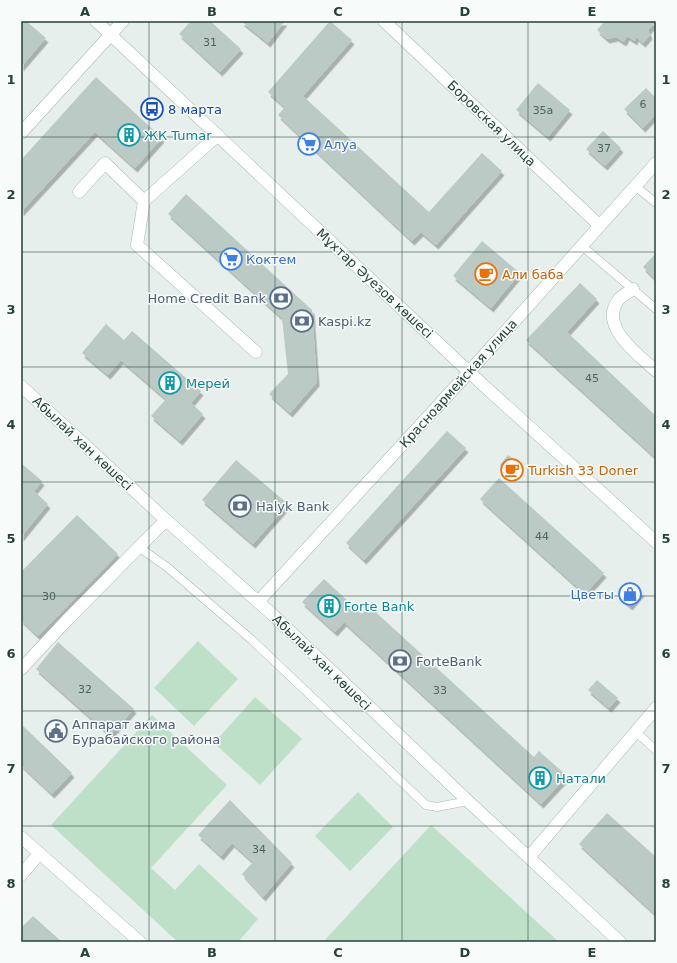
<svg xmlns="http://www.w3.org/2000/svg" width="677" height="963" font-family="'DejaVu Sans',sans-serif">
<defs>
<filter id="shadow"><feDropShadow dx="2.5" dy="4.5" stdDeviation="0" flood-color="#0004"/></filter>
</defs>
<rect width="100%" height="100%" fill="#e6efeb"/>
<!-- green -->
<path fill="#bfe0c8" d="M198,641L238,679L194,726L154,688Z
M255,697L302,739L260,785L214,743Z
M152,715L227,785L151,868L175,890L199,864L258,919L238,942H178L51,825Z
M358,792L393,827L350,871L315,836Z
M431,825L559,942H323Z"/>
<!-- building -->
<path fill="#bbcac4" filter="url(#shadow)" d="M21,21H26L46,38L21,67Z
M191,21H210L241,49L220,72L179,34Z
M241,21H285L268,43Z
M330,21L352,40L303,96L429,212L482,153L502,171L436,245L421,232L412,241L278,115L285,107L268,92Z
M605,21H656V22L648,30L650,35L643,43L636,37L635,41L627,36L624,42L616,37L607,39L597,30Z
M96,77L162,138L135,168L95,132L21,212V160Z
M538,83L570,110L548,137L516,110Z
M646,88L656,98V114L643,128L624,109Z
M603,131L621,148L605,166L586,149Z
M186,194L312,310L317,382L290,413L269,394L288,374L282,318L168,214Z
M482,241L520,273L491,308L453,276Z
M656,253V280L643,267Z
M580,283L597,299L567,332L656,416V458L526,340Z
M106,324L124,340L132,331L201,391L191,403L203,414L180,441L151,416L166,399L121,360L108,375L82,353Z
M447,431L466,448L364,560L346,543Z
M508,455L521,464L513,475L500,465Z
M236,460L288,504L253,544L202,500Z
M21,463L42,481L34,491L48,504L21,537Z
M499,478L604,573L585,594L480,499Z
M77,515L118,554L38,636L21,620V572Z
M324,579L362,614L369,606L534,757L539,751L567,776L541,804L344,622L335,632L302,602Z
M629,582L642,592L630,606L618,596Z
M58,642L134,709L110,735L36,669Z
M597,680L618,698L609,708L588,690Z
M21,724L72,773L52,794L21,765Z
M230,800L292,863L263,897L242,874L253,862L232,843L221,856L198,835Z
M607,813L656,857V915L579,844Z
M33,916L62,942H21V928Z"/>
<g fill="none" stroke-linecap="round" stroke-linejoin="round">
<!-- lane casing -->
<g stroke="#a8b8b2" stroke-width="9">
<path id="lane" d="M635,186L656,203
M582,246L656,309
M140,548L167,567L252,640L426,805L437,807L468,801
M636,732L656,750"/>
</g>
<!-- street casing -->
<g stroke="#a8b8b2" stroke-width="13">
<path id="street" d="M384,21L600,226
M21,133L123,21
M79,192L105,163L144,201L218,135
M144,201L137,245L256,352
M633,289C629,292 623,295 620,298C596,325 639,355 656,371
M258,602L469,372L656,163
M21,669L67,620L166,520
M21,837L140,942
M529,857L656,708
M21,875L39,854"/>
</g>
<!-- secondary casing -->
<g stroke="#a4bbb3" stroke-width="13">
<path id="secondary" d="M96,21L469,372L656,542
M21,386L166,520L273,615L468,801L620,942"/>
</g>
<!-- lane -->
<use href="#lane" stroke="#fff" stroke-width="8"/>
<!-- street -->
<use href="#street" stroke="#fff" stroke-width="12"/>
<!-- secondary -->
<use href="#secondary" stroke="#fff" stroke-width="12"/>
</g>
<!-- grid -->
<path fill="none" stroke="#24423a" stroke-width="1" stroke-opacity="0.55" d="M149,21V942M275,21V942M402,21V942M528,21V942M21,137H656M21,252H656M21,367H656M21,482H656M21,596H656M21,711H656M21,826H656"/>
<!-- icons -->
<defs>
<g id="bus-ring" transform="scale(1.15)"><circle r="9.5" fill="#f7fbf9" stroke="#1a4fb4" stroke-width="1.5"/><path d="M-5-6H5V4H4V6H2V4H-2V6H-4V4H-5ZM-3.5-4V0h7V-4ZM-3.5 1.2v1.5H-2V1.2ZM2 1.2v1.5H3.5V1.2Z" fill="#1a4fb4"/></g>
<g id="building-ring" transform="scale(1.15)"><circle r="9.5" fill="#f7fbf9" stroke="#0f9aa8" stroke-width="1.5"/><path d="M-4-6H4V6H1V3H-1V6H-4ZM-2.5-4.3h1.7v1.8h-1.7ZM.8-4.3h1.7v1.8H.8ZM-2.5-1h1.7V.8h-1.7ZM.8-1h1.7V.8H.8Z" fill="#0f9aa8"/></g>
<g id="supermarket-ring" transform="scale(1.15)"><circle r="9.5" fill="#f7fbf9" stroke="#3f7fe0" stroke-width="1.5"/><path d="M-6-5.5h2.5l.6 2H6L4.5 2H-2.5L-4.4-4H-6ZM-1.5 3.2a1.3 1.3 0 1 0 .1 0ZM3 3.2a1.3 1.3 0 1 0 .1 0Z" fill="#3f7fe0"/></g>
<g id="cafe-ring" transform="scale(1.15)"><circle r="9.5" fill="#f7fbf9" stroke="#e8710a" stroke-width="1.5"/><path d="M-5.5-4.5H6V0H3Q3 3.5 0 3.5H-2.5Q-5.5 3.5-5.5 0ZM3-3.2v2h1.7v-2ZM-6 4.5H4V6H-6Z" fill="#e8710a"/></g>
<g id="bank-ring" transform="scale(1.15)"><circle r="9.5" fill="#f7fbf9" stroke="#5c6f8a" stroke-width="1.5"/><path d="M-6-4H6V4H-6ZM0-2.3a2.3 2.3 0 1 0 0 4.6a2.3 2.3 0 1 0 0-4.6Z" fill="#5c6f8a"/></g>
<g id="shop-ring" transform="scale(1.15)"><circle r="9.5" fill="#f7fbf9" stroke="#3f7fe0" stroke-width="1.5"/><path d="M-5-2.5h2.3a2.7 3.5 0 0 1 5.4 0H5L5.5 6h-11ZM-1.5-2.5h3a1.5 2.3 0 0 0-3 0Z" fill="#3f7fe0"/></g>
<g id="civic-ring" transform="scale(1.15)"><circle r="9.5" fill="#f7fbf9" stroke="#5c6f8a" stroke-width="1.5"/><path d="M-.6-6.5H3V-4.5H.6V-3L4-1V1h2V6H-6V1h2V-1L-.6-3ZM-1.2 2.5V6h2.4V2.5Z" fill="#5c6f8a"/></g>
</defs>
<g fill-rule="evenodd">
<use href="#bus-ring" x="152" y="109"/>
<use href="#building-ring" x="129" y="135"/>
<use href="#supermarket-ring" x="309" y="144"/>
<use href="#supermarket-ring" x="231" y="259"/>
<use href="#cafe-ring" x="486" y="274"/>
<use href="#bank-ring" x="281" y="298"/>
<use href="#bank-ring" x="302" y="321"/>
<use href="#building-ring" x="170" y="383"/>
<use href="#cafe-ring" x="512" y="470"/>
<use href="#bank-ring" x="240" y="506"/>
<use href="#shop-ring" x="630" y="594"/>
<use href="#building-ring" x="329" y="606"/>
<use href="#bank-ring" x="400" y="661"/>
<use href="#civic-ring" x="56" y="731"/>
<use href="#building-ring" x="540" y="778"/>
</g>
<g text-anchor="middle" stroke-width="3" stroke-linejoin="round" paint-order="stroke">
<!-- number labels -->
<g font-size="11" fill="#4a645c">
<text x="210" y="46">31</text>
<text x="643" y="108">6</text>
<text x="543" y="114">35а</text>
<text x="604" y="152">37</text>
<text x="592" y="382">45</text>
<text x="542" y="540">44</text>
<text x="49" y="600">30</text>
<text x="85" y="693">32</text>
<text x="440" y="694">33</text>
<text x="259" y="853">34</text>
</g>
<!-- transit labels -->
<g font-size="13" fill="#164399" stroke="#f7fbf9" text-anchor="start">
<text x="168" y="114">8 марта</text>
</g>
<!-- street labels -->
<g font-size="13" fill="#24423a" stroke="#f7fbf9">
<text transform="translate(492 123) rotate(44)" y="5">Боровская улица</text>
<text transform="translate(375 283) rotate(43)" y="5">Мұхтар Әуезов көшесі</text>
<text transform="translate(458 383) rotate(-48)" y="5">Красноармейская улица</text>
<text transform="translate(83 443) rotate(43)" y="5">Абылай хан көшесі</text>
<text transform="translate(322 662) rotate(44)" y="5">Абылай хан көшесі</text>
</g>
<!-- culture labels -->
<g font-size="13" fill="#0d838f" stroke="#f7fbf9" text-anchor="start">
<text x="144" y="140">ЖК Tumar</text>
<text x="186" y="388">Мерей</text>
<text x="344" y="611">Forte Bank</text>
<text x="556" y="783">Натали</text>
</g>
<!-- shop labels -->
<g font-size="13" fill="#366cbe" stroke="#f7fbf9" text-anchor="start">
<text x="324" y="149">Алуа</text>
<text x="246" y="264">Коктем</text>
<text x="614" y="599" text-anchor="end">Цветы</text>
</g>
<!-- food labels -->
<g font-size="13" fill="#c56008" stroke="#f7fbf9" text-anchor="start">
<text x="502" y="279">Али баба</text>
<text x="528" y="475">Turkish 33 Doner</text>
</g>
<!-- service labels -->
<g font-size="13" fill="#4e5e75" stroke="#f7fbf9" text-anchor="start">
<text x="266" y="303" text-anchor="end">Home Credit Bank</text>
<text x="318" y="326">Kaspi.kz</text>
<text x="256" y="511">Halyk Bank</text>
<text x="416" y="666">ForteBank</text>
<text x="72" y="729">Аппарат акима<tspan x="72" dy="15">Бурабайского района</tspan></text>
</g>
</g>
<!-- border -->
<rect width="677" height="963" fill="none" stroke="#f7fbf9" stroke-width="44"/>
<rect x="22" y="22" width="633" height="919" fill="none" stroke="#24423a" stroke-width="1.5"/>
<g font-size="13" text-anchor="middle" font-weight="bold" fill="#24423a">
<text x="85" y="16">A</text>
<text x="212" y="16">B</text>
<text x="338" y="16">C</text>
<text x="465" y="16">D</text>
<text x="592" y="16">E</text>
<text x="11" y="84">1</text>
<text x="666" y="84">1</text>
<text x="11" y="199">2</text>
<text x="666" y="199">2</text>
<text x="11" y="314">3</text>
<text x="666" y="314">3</text>
<text x="11" y="429">4</text>
<text x="666" y="429">4</text>
<text x="11" y="543">5</text>
<text x="666" y="543">5</text>
<text x="11" y="658">6</text>
<text x="666" y="658">6</text>
<text x="11" y="773">7</text>
<text x="666" y="773">7</text>
<text x="11" y="888">8</text>
<text x="666" y="888">8</text>
<text x="85" y="957">A</text>
<text x="212" y="957">B</text>
<text x="338" y="957">C</text>
<text x="465" y="957">D</text>
<text x="592" y="957">E</text>
</g>
</svg>
